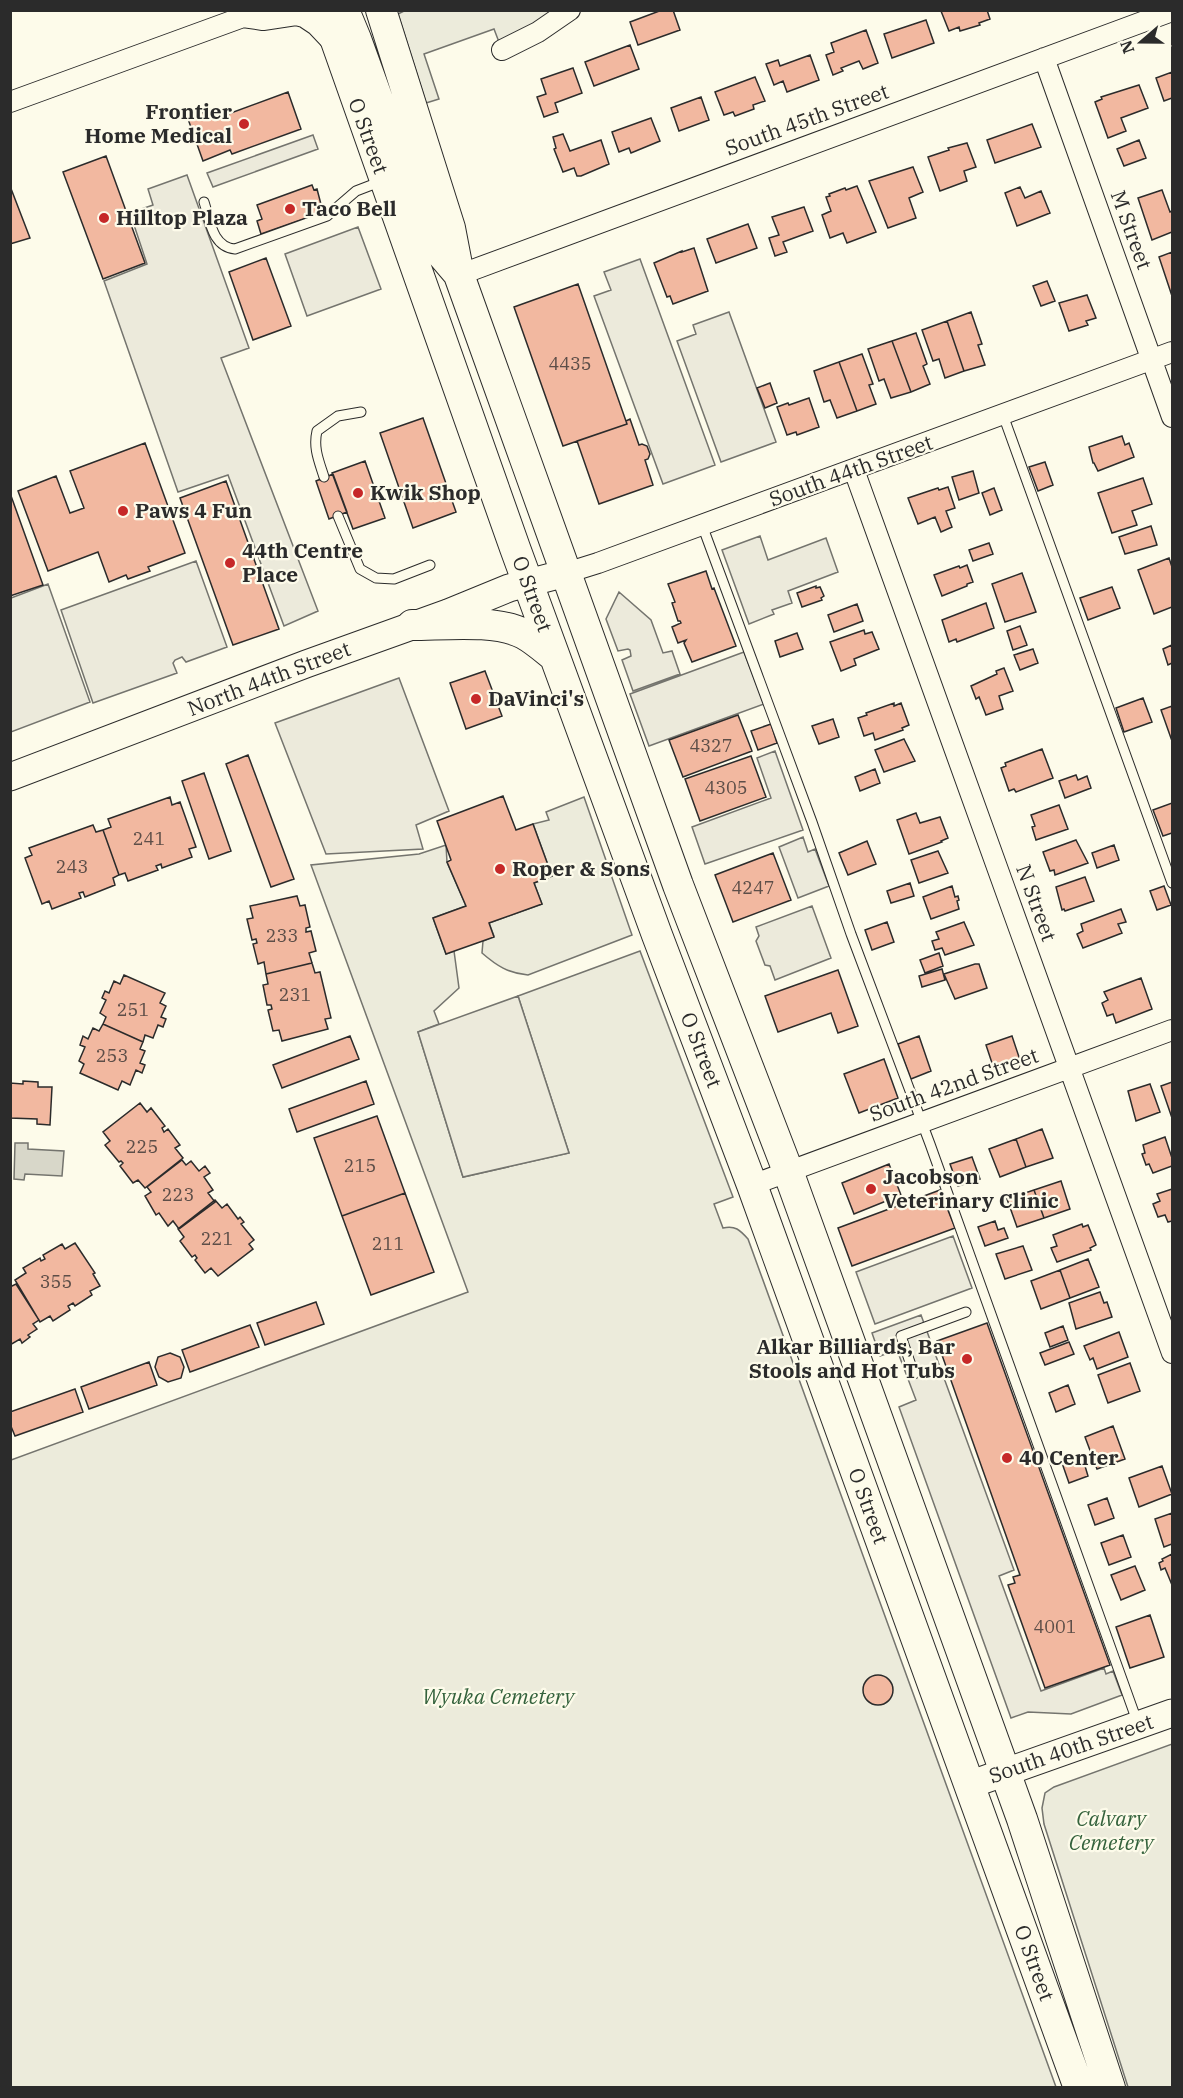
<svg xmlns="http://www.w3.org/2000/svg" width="1183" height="2098" font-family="'IBM Plex Serif',serif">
<rect width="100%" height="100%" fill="#fdfbea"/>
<!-- green -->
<path fill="#ecebdb" stroke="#74746e" stroke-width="1.5" d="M406,10L570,11L502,50L494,29L424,54L439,99L426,103L398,14Z
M584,797L632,935L528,975C508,973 497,966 482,953L483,941L494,936L489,923L542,904L534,883L552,876L533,824L549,820L546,812Z
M446,845L447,862L466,906L433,918L446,954L454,951L459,988L434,1011L439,1024L418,1032L463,1177L569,1153L518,996L640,951L733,1197L714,1204L723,1228C735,1225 740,1230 748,1239L1056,2087L11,2088V1460L468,1292L311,865L419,854Z
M1172,1744V2087H1128L1044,1824L1042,1808L1045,1793L1054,1787Z"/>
<!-- parking -->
<path fill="#eceadb" stroke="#74746e" stroke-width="1.5" d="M313,135L318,149L213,187L207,173Z
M187,175L249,348L221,358L318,611L284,626L228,475L178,492L104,281L147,264L130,213L153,205L148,189Z
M358,227L381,289L307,316L285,254Z
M640,259L715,465L663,484L594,296L611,290L604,272Z
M729,312L776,442L721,462L677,341L696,334L693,325Z
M760,536L768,560L826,538L838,572L788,591L792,603L772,610L774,614L749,624L722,550Z
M196,561L227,647L186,662L182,657L175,660L173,663L177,673L93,703L61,610Z
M48,584L90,702L11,732V598Z
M619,592L651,620L663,653L672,651L680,674L633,691L622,660L631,656L630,650L628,649L618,651L606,619Z
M744,652L764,704L649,746L630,694Z
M399,678L449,811L416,825L423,849L326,854L275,723Z
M775,751L803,830L705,864L692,827L771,798L757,758Z
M803,837L808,852L815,849L829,886L798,898L779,847Z
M812,906L831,958L775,980L770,966L765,965L756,941L759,936L756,927Z
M518,996L569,1153L463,1177L418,1032Z
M953,1236L972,1288L875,1324L856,1272Z
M921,1315L1014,1570L999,1576L1041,1691L1104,1668L1106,1674L1113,1671L1122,1695L1071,1714L1028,1712L1011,1718L899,1407L916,1400L897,1350L880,1356L872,1333Z"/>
<!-- water -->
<path fill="#d8d7c9" stroke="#74746e" stroke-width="1.5" d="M15,1143H28V1149L64,1151L62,1176L25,1174L24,1180L14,1179Z"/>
<!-- building -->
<path fill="#f2b8a0" stroke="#2b2b2b" stroke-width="1.5" d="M662,10H673L680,30L638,45L630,22Z
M987,10L990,19L979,23L980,25L960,31L959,27L949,31L941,11Z
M926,20L934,43L892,58L884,34Z
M866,30L878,63L863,69L859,61L841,68L843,71L833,75L826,55L834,52L831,43Z
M630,45L639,69L594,86L585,62Z
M810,55L819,80L787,92L783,81L774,85L766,64L778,60L780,66Z
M573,68L582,93L555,103L558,112L544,117L537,97L546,94L541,79Z
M1172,72V98L1164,101L1156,78Z
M755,77L765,101L753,105L754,109L735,116L733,112L724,115L715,92Z
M1139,85L1148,108L1121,118L1126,131L1108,138L1095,102L1102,99L1101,97Z
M288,92L301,129L232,154L230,150L203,161L188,119L216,107L220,117Z
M701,97L709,120L679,131L671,108Z
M651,118L660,141L631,153L629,148L619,152L612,132Z
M1032,124L1041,147L995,163L987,140Z
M563,134L570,151L601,140L609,164L581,176H577L574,168L563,172L554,149L556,148L553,137Z
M1139,140L1146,158L1124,166L1117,149Z
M967,143L976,167L964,171L967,181L940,191L928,157L949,150L948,148Z
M106,156L145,263L103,279L63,172Z
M913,167L923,192L909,198L916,218L888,228L869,181Z
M312,185L314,190L317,189L323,212L261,234L257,221L262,219L257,205Z
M10,186L30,238L10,244Z
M857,186L876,232L847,243L843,233L830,238L822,215L831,211L826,197L830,196L829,194L845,188L846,190Z
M1020,187L1025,198L1041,191L1050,213L1017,226L1005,193Z
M1162,190L1170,212L1172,211V232L1152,240L1138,198Z
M804,207L813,231L783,242L787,252L775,256L769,238L779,235L772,217Z
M748,224L757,248L716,263L707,239Z
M694,248L708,291L673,304L670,296L667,297L654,263L682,251V252Z
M1172,252V296L1159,257Z
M266,258L291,326L253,340L229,272Z
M1047,281L1055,301L1041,306L1033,286Z
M578,284L627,424L563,446L514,307Z
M1087,295L1096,318L1086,321L1088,325L1069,331L1059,303Z
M971,312L982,344L978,345L985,365L964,371L947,321Z
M947,321L964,371L945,378L939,359L933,361L922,330Z
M916,333L927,364L923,366L930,384L911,392L892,341Z
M892,341L911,392L891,398L884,379L879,381L868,349Z
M862,354L873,384L869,385L876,404L857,411L839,362Z
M839,362L857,411L837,418L830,400L824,402L814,371Z
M770,383L777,403L765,408L757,388Z
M809,398L819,427L797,435L796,432L787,435L777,407L788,403L789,405Z
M423,418L456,512L413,528L380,433Z
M630,419L639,445L642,444L647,446L650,454L648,459L645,460L653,485L599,504L577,441L627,424L626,421Z
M1122,436L1125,445L1129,443L1134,457L1098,471L1094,463H1093L1089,447Z
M145,443L185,553L148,567L150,571L128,579L126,575L109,582L98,552L48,571L18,491L56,476L70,513L84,508L70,471Z
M365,461L385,518L353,529L332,473Z
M1045,462L1053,485L1038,491L1029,467Z
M973,471L979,493L959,500L952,477Z
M333,474L347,512L329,519L316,481Z
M1143,478L1152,504L1132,511L1137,525L1112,533L1098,493Z
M226,481L279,629L233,645L180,498Z
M948,487L955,508L946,511L952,527L941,532L935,517L918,524L908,498L938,488L939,490Z
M994,488L1002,510L990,515L982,493Z
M10,493L43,585L10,596Z
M1151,526L1157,545L1125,554L1119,537Z
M989,543L993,554L973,561L969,550Z
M1169,558L1172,567V607L1154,614L1138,570Z
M967,565L973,582L967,584V586L942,596L934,575L959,566L960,568Z
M706,571L712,589L714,588L736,646L692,662L684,643L686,640L678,643L672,627L681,623L680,621H678L672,603L675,602L668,584Z
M1022,573L1036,612L1005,622L992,584Z
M816,586V588L820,587L824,596L821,598L822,600L802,607L797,593Z
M1112,587L1120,608L1088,620L1080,598Z
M986,603L994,628L957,642L956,639L949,642L942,620Z
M857,604L863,621L834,632L828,615Z
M1020,626L1027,645L1013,650L1007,631Z
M864,630L865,634L872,632L879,649L854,659L856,665L841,671L830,642Z
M797,633L803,649L780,657L775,641Z
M1172,645V663L1168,665L1163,649Z
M1033,649L1038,663L1020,670L1014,655Z
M1004,668L1013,691L999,696L1003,709L986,715L979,697L976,699L971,686L997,674L996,671Z
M485,671L502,716L466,729L450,683Z
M1143,698L1152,722L1124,732L1116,708Z
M894,703V706L901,703L909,725L902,728L903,730L875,740L873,733L864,736L858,718L867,715L866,713Z
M1172,706V741L1161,710Z
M738,715L752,751L683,777L669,740Z
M833,719L839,737L819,744L812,726Z
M771,724L777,743L758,750L751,731Z
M904,739L915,761L884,772L875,750Z
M1042,749L1053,778L1016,792L1014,789L1009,791L1001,768L1006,766L1005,763Z
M248,755L294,879L271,887L226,764Z
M751,756L766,797L700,821L685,779Z
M875,769L880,783L860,791L855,777Z
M204,773L231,851L209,859L182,781Z
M1076,775L1078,780L1087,776L1091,788L1065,798L1059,781Z
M503,796L516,830L533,824L552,876L534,883L542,904L489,923L494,937L446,954L433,918L466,906L447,862L451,860L437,821Z
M170,797L172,805L180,802L196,847L189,849L192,857L162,868L161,864L156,866L158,870L128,881L125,873L119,875L103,830L111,827L108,819Z
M1172,803V833L1163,836L1153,810Z
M1059,805L1068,829L1036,840L1032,827L1035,826L1031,815Z
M916,813L920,823L940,817L948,838L941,841L942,842L909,854L897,820Z
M93,825L96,832L103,830L119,875L113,878L115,885L85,897L83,892L79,893L81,898L52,909L49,901L42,904L25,858L32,855L29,848Z
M1076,840L1088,863L1055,875L1054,870L1050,871L1043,852Z
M867,841L876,864L848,875L839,853Z
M1114,845L1119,860L1097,868L1092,853Z
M938,851L948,873L919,883L911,860Z
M773,853L791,900L733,922L715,875Z
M1085,877L1094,901L1065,911L1064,909L1062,910L1056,887Z
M910,883L914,896L891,903L887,891Z
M952,886L955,897L958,896L959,900L957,901L959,909L931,919L923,897Z
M1164,886L1171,905L1157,910L1150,891Z
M297,896L300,906L305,905L310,927L306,928V932L311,931L316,951L309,953L312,963L266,974L264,962L258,964L253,944L257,943L256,939L252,940L247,919L253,918L250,906Z
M1121,909L1126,922L1118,924L1122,933L1083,948L1077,934L1083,931L1081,924Z
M887,922L894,942L872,950L865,930Z
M964,922L974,945L945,955L942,948L935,950L932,941L939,939L936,932Z
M939,953L943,966L925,973L920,960Z
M312,963L315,973L320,972L331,1018L325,1019L328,1029L282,1041L279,1030L273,1031L268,1010L272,1009L271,1005H267L263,985L268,984L266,974Z
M975,964H979L987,988L955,999L944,974Z
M942,969L945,980L922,987L919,976Z
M838,970L858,1026L838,1033L831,1013L778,1032L765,996Z
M124,975L165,993L160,1003L166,1006L161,1017L166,1019L163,1027L158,1025L153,1038L145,1035L143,1042L103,1024L106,1017L100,1013L106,1000L102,998L105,991L109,993L114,981L120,984Z
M1141,978L1152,1009L1116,1023L1113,1014L1107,1016L1102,1003L1108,1000L1104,992Z
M103,1024L143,1042L140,1049L145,1051L140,1063L145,1065L142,1073L136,1070L130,1085L122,1081L118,1090L80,1073L84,1064L79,1061L85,1047L80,1045L83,1036L88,1039L93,1028L99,1031Z
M350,1036L359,1059L282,1088L273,1065Z
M919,1036L931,1071L911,1079L898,1044Z
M1012,1036L1020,1060L994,1069L986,1045Z
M884,1059L898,1098L859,1113L844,1074Z
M23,1081L38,1082V1087H52L50,1125L37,1124V1119L10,1118V1083L23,1084Z
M366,1081L374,1104L297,1132L289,1109Z
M1172,1082V1118L1161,1086Z
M1150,1084L1160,1112L1136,1121L1128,1091Z
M140,1103L147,1112L151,1108L165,1126L162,1128L164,1132L168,1129L180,1145L175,1148L183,1158L145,1188L138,1180L133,1183L120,1166L123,1163L121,1161L119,1162L105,1145L110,1141L103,1132Z
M377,1116L405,1193L342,1216L314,1138Z
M1042,1129L1053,1158L1026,1167L1016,1139Z
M1165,1137L1172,1158V1166L1153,1173L1149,1164L1146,1165L1142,1154L1145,1153L1143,1145Z
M1016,1139L1026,1167L1000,1177L989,1149Z
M972,1157L980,1179L958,1186L950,1164Z
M182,1160L186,1165L191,1161L199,1171L205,1166L210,1173L204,1177L213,1190L208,1193L215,1202L179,1229L173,1221L168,1226L159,1213L156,1215L145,1196L151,1192L147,1187Z
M889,1164L901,1195L854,1214L842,1183Z
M1061,1181L1070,1209L1044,1218L1034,1190Z
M1172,1189V1221L1168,1222L1165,1215L1158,1217L1153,1204L1160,1201L1157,1194Z
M940,1190L955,1228L852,1266L838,1228Z
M1034,1190L1044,1218L1017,1227L1007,1199Z
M405,1193L434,1272L371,1295L342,1216Z
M215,1200L222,1208L227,1204L238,1219L240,1217L244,1222L241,1224L254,1240L249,1244L253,1249L218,1276L211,1268L205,1273L195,1260L197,1258L195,1255L192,1257L180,1241L184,1237L178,1229Z
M995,1221L998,1230L1004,1228L1008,1238L985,1246L978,1227Z
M1082,1224L1083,1227L1088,1225L1096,1245L1090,1248L1091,1250L1057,1262L1051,1248L1057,1246L1053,1235Z
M75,1243L95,1273L93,1274L100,1286L90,1291L92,1295L75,1306L73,1303L68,1306L70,1310L53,1321L50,1316L40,1322L15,1280L26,1273L23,1268L40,1258L41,1261L45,1259L43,1255L62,1244L65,1249Z
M1023,1246L1032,1270L1005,1279L996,1254Z
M1088,1259L1099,1287L1070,1298L1060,1270Z
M1060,1270L1070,1298L1041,1309L1031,1281Z
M16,1284L39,1320L33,1324L37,1329L28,1335L30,1337L22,1343L20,1339L10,1345V1287Z
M1100,1292L1104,1303L1107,1302L1112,1317L1076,1329L1069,1303Z
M316,1302L324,1324L265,1345L257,1323Z
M987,1323L1110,1665L1045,1688L1008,1585L1015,1583L1013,1577L1020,1575L937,1341Z
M250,1325L259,1347L190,1372L182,1350Z
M1063,1326L1068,1340L1050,1347L1045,1333Z
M1119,1332L1128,1357L1097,1369L1093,1358L1090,1360L1084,1346Z
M1069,1342L1074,1354L1045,1365L1040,1353Z
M170,1353L180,1357L184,1367L181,1378L168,1382L159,1377L155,1367L158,1357Z
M149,1362L157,1385L89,1409L81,1387Z
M1130,1363L1140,1391L1108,1403L1098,1375Z
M1068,1385L1075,1404L1056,1412L1049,1393Z
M75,1389L83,1412L15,1436L10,1424V1412Z
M1113,1426L1125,1459L1097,1469L1085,1437Z
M1082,1456L1088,1476L1069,1483L1062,1463Z
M1162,1466L1172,1494L1139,1507L1129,1478Z
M1107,1498L1114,1518L1095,1525L1088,1505Z
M1172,1513V1544L1164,1547L1155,1519Z
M1123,1535L1131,1557L1109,1565L1101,1543Z
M1172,1554V1585L1165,1568L1161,1570L1159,1563L1163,1561L1162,1559Z
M1135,1566L1145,1590L1121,1600L1111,1575Z
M1150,1615L1164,1657L1130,1668L1116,1627Z
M863 1690a15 15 0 1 1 30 0a15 15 0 1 1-30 0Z"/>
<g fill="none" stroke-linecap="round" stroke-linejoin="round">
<!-- lane casing -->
<g stroke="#2b2b2b" stroke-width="11">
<path id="lane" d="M204,202C210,220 212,247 235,249L327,216L356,191L382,181
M1003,415L1172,883
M324,477C319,461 313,448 317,431L338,416L361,412
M338,516L360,569L376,578L394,579L430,565
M702,525L812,822L851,934L930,1144L1137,1721
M914,1374L901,1336L966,1312"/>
</g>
<!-- street casing -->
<g stroke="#2b2b2b" stroke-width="22">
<path id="street" d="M502,50L538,32L570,10
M1044,58L1172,417
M10,102L243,17L263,20L296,15L304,17L316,25L333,43
M459,275L1172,11
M854,470L1172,1353
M566,573L598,563L1172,352
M752,1185L1172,1030"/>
</g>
<!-- secondary casing -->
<g stroke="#2b2b2b" stroke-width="29">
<path id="secondary" d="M10,777L306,664L448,613L509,588L566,573
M969,1785L1172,1713"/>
</g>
<!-- primary casing -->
<g stroke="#2b2b2b" stroke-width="32">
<path id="primary" d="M325,10L515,548L657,935L752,1185L1079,2088
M344,10L356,39L428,238L457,272
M381,10L450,228L459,275L678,885L788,1171L1022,1819L1110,2088
M412,625C444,625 496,619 524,634C535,640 545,649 555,657"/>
</g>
<!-- lane -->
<use href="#lane" stroke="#fdfbea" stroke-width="9"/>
<!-- street -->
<use href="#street" stroke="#fdfbea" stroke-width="20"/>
<!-- secondary -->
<use href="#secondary" stroke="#fdfbea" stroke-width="27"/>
<!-- primary -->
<use href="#primary" stroke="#fdfbea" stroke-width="30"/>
</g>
<!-- markers -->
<g fill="#c62828" stroke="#fdfbea" stroke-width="2">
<circle cx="244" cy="124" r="6"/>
<circle cx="290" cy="209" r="6"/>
<circle cx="104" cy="218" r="6"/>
<circle cx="358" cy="493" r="6"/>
<circle cx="123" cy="511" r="6"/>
<circle cx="230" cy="563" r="6"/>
<circle cx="476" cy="699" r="6"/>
<circle cx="500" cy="869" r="6"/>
<circle cx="871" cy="1189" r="6"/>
<circle cx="967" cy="1359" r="6"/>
<circle cx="1007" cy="1458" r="6"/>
</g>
<g text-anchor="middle" stroke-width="4.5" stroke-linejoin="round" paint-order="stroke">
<!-- number labels -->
<g font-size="18" fill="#5d4e48">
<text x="570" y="370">4435</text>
<text x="711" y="752">4327</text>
<text x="726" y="794">4305</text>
<text x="149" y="845">241</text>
<text x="72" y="873">243</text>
<text x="753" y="894">4247</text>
<text x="282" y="942">233</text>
<text x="295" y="1001">231</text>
<text x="133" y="1016">251</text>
<text x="112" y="1062">253</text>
<text x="142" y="1153">225</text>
<text x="360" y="1172">215</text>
<text x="178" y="1201">223</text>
<text x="217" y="1245">221</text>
<text x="388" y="1250">211</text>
<text x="56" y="1288">355</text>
<text x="1055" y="1633">4001</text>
</g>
<!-- poi labels -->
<g font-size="21" font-weight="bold" fill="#2b2b2b" stroke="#fdfbea" text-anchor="start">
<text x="232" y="119" text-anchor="end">Frontier<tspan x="232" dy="24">Home Medical</tspan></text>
<text x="302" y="216">Taco Bell</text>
<text x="116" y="225">Hilltop Plaza</text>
<text x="370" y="500">Kwik Shop</text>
<text x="135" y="518">Paws 4 Fun</text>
<text x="242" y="558">44th Centre<tspan x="242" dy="24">Place</tspan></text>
<text x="488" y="706">DaVinci's</text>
<text x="512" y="876">Roper &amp; Sons</text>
<text x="883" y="1184">Jacobson<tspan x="883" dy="24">Veterinary Clinic</tspan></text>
<text x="955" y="1354" text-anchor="end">Alkar Billiards, Bar<tspan x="955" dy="24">Stools and Hot Tubs</tspan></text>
<text x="1019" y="1465">40 Center</text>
</g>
<!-- street labels -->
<g font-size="21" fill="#2b2b2b" stroke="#fdfbea">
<text transform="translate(807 120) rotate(-20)" y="7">South 45th Street</text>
<text transform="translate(368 136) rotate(70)" y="7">O Street</text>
<text transform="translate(1131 230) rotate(70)" y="7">M Street</text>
<text transform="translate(851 471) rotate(-20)" y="7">South 44th Street</text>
<text transform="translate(532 594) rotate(70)" y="7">O Street</text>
<text transform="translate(269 679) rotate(-21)" y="7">North 44th Street</text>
<text transform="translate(1036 903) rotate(70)" y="7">N Street</text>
<text transform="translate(701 1050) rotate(69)" y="7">O Street</text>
<text transform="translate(954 1085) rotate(-20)" y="7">South 42nd Street</text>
<text transform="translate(868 1506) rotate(70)" y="7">O Street</text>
<text transform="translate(1071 1749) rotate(-19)" y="7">South 40th Street</text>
<text transform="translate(1034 1963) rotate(70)" y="7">O Street</text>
</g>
<!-- park labels -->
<g font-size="21" font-style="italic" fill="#34623c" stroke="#fdfbea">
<text x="498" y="1704">Wyuka Cemetery</text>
<text x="1111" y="1826">Calvary<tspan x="1111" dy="24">Cemetery</tspan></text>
</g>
</g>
<!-- border -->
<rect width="1183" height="2098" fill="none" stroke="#2b2b2b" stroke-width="24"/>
<!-- north arrow -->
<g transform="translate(1141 42) rotate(250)" stroke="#fdfbea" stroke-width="4.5" paint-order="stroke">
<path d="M0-4.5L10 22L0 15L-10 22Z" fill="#2b2b2b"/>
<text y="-9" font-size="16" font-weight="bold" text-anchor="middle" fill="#2b2b2b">N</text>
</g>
</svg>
